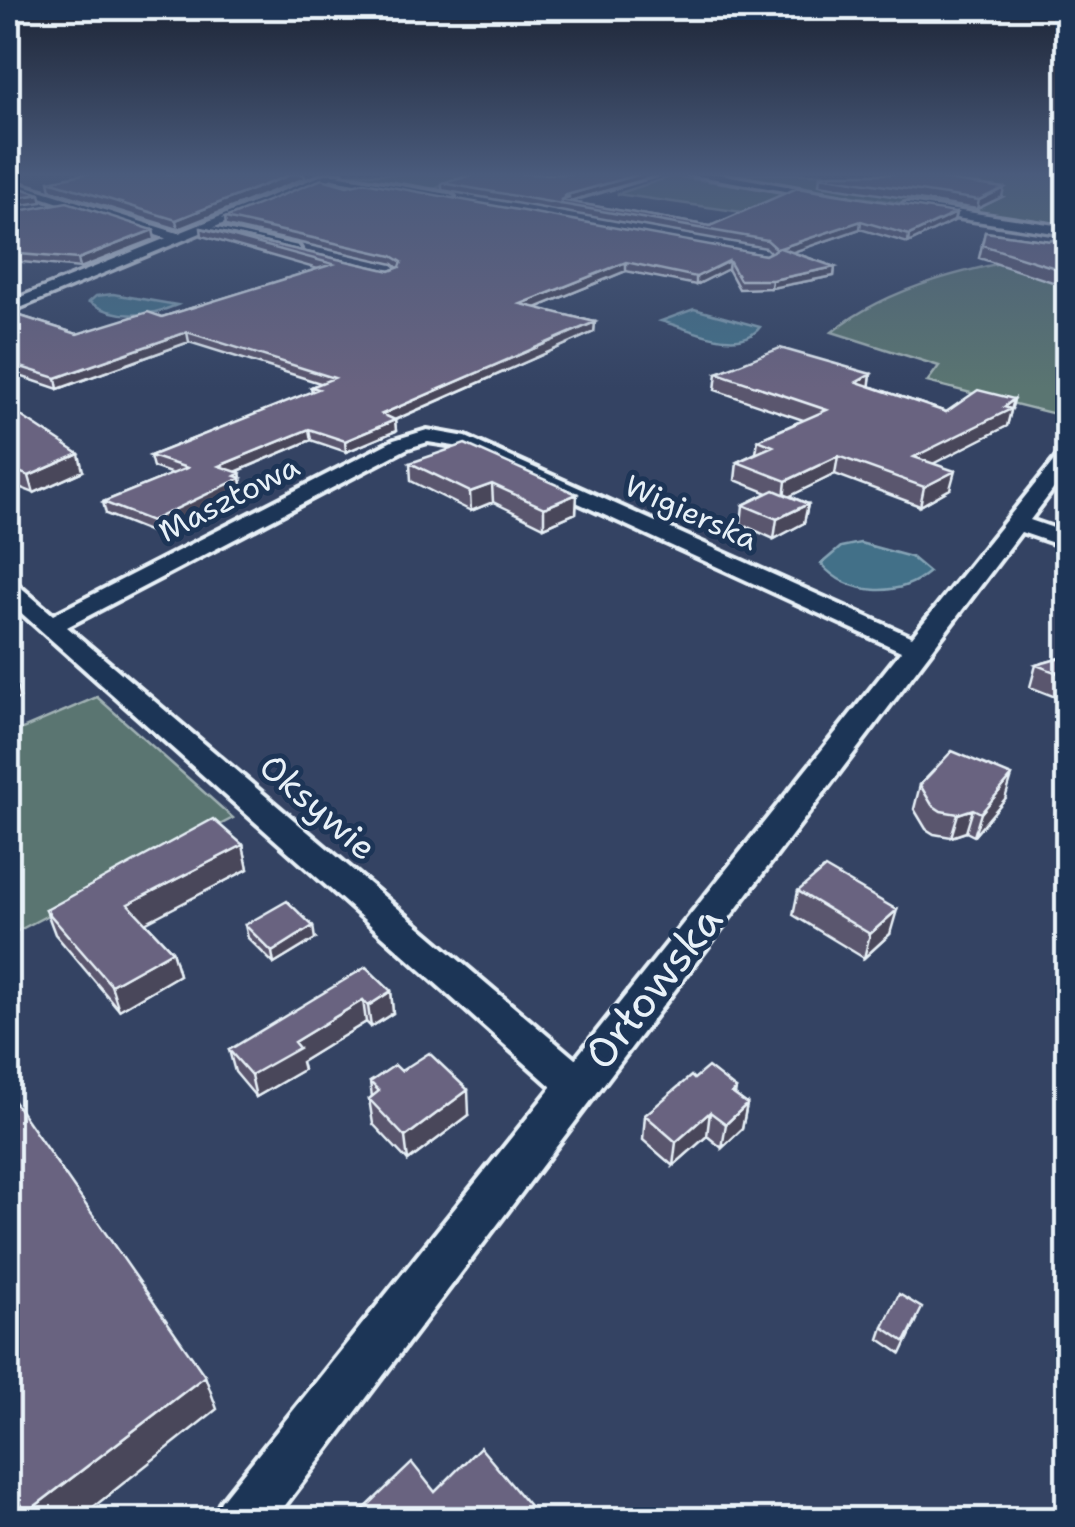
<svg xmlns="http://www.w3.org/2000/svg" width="1075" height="1527" font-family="'Shantell Sans',sans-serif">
<rect width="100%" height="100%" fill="#344363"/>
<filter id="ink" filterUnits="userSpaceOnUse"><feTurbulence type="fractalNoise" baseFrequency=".01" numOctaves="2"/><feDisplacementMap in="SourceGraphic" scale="20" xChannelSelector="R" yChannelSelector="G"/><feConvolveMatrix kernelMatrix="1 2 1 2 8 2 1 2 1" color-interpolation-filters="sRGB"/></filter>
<g filter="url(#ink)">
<!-- green -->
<path fill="#5a7471" stroke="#a1b2b4" stroke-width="2.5" d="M348,174H468L430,191L345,175Z
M707,174H1067V228Z
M672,176L857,202L812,222L617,194Z
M1067,249V417L927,382L939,366L832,332C895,281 989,265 1067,249Z
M97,697L233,818L8,936V735Z"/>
<!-- water -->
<path fill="#436f88" stroke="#85a3b5" stroke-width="2.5" d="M113,294L177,305C148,317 117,320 89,302L96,296Z
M694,309L760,327C739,355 689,328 661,321Z
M860,543L911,557L929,572C898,598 849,596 821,564L841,547Z"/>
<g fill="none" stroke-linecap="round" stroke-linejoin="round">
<!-- minor casing -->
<g stroke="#e8f1f8" stroke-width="8">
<path id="minor" d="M329,174L448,194L454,197L448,200L333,179Z
M8,180L184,235L185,238L174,241L8,186Z
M204,225L298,246L300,249L293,253L200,232L198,229Z
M427,430L466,437L912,637L1061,452L1068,450V470L1030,520L1068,533V548L1021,532L274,1520H213L221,1501L552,1087L8,601V582L17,584L53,615L394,440ZM428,442L454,446L901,651L575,1059L67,627L408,448Z"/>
</g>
<!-- tertiary casing -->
<g stroke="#e8f1f8" stroke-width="7">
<path id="tertiary" d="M325,174H342L8,313V302Z
M688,174H719L848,197L841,201Z
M908,203L1068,227V235L903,210V204Z"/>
</g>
<!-- minor -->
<use href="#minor" fill="#1d3557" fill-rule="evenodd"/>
<!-- tertiary -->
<use href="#tertiary" fill="#1d3557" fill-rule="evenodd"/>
</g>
<!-- wall -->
<path fill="#5a566e" stroke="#e8f1f8" stroke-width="2.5" d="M663,175L570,202L710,226L956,213L954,221L908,243L860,229L792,252L835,267L834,276L771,288L739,289L728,269L696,285L626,271L535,308L595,322L594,332L395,420L396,431L346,452L311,440L236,472L240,473L243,490L153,533L106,514L103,502L173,474L153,467L150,456L312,392L311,387L320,383L189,342L58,389L8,372V312L77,334L162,317L318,269L202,236L201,228L390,271L398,268L393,264L226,226L225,218L347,186L765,255L770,252L766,248L442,190V183Z
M820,176L1002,197L977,209L819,185Z
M305,178L178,229L51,190L49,181Z
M8,213L153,230L155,239L80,268L13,261L8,262Z
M985,232L1050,241L1068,234V287L979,258Z
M717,373L871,374L869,386L946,412L1014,399L1007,426L933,463L950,489L920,506L835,474L790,496L808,504L804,523L774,539L741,524L743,505L768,493L735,480L737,462L756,453L758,440L803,420L715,390Z
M8,417L83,471L34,493L8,483Z
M410,463L577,494L576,513L544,527L493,502L471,511L411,481Z
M1068,656V702L1030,687L1036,665Z
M920,785L1005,799L974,836L966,832L951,837L934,834L926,829L914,809Z
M243,845L248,869L145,922L172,951L179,975L119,1010L55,934L46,910Z
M798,891L890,934L864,958L793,915Z
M245,925L315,939L274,964L248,938Z
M391,991L393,1013L371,1027L366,1022L301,1062L303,1070L256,1097L235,1072L229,1050Z
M401,1071L469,1115L408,1161L373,1124L369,1099L372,1097L370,1082Z
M694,1079L736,1089L735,1095L747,1104L742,1129L722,1148L707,1136L673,1166L643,1140L645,1115Z
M917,1320L901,1354L879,1339L883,1327Z"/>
<!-- shaded-wall -->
<path fill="#4a465a" stroke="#e8f1f8" stroke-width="2.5" d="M292,174H304L305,178L178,229L176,220Z
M641,174H663L570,201V204H560L563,196Z
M1004,188L1002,197L977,209L979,200Z
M40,194L42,202L8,207V199Z
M956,213L954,221L908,243L909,235Z
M861,221L860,229L779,257L780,248Z
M153,230L155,239L80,268L78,259Z
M8,253H11L13,261L8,262Z
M729,261L728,269L696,285V277Z
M626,262V271L521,314V304Z
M835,267L834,276L771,288L772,280Z
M595,322L594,332L383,425L382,414Z
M187,332L189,342L58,389L56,378Z
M871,374L869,390L857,382Z
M1014,399L1007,426L911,475L914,457L1004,407Z
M395,420L396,431L346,452L345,441Z
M309,429L311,440L221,478L219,466Z
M79,454L83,471L34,493L29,476Z
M838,456L835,474L784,499L786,481Z
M955,471L950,489L920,506L924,487Z
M240,473L243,490L153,533L151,521Z
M492,484L493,502L471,511L470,492Z
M577,494L576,513L544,527V508Z
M808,504L804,523L774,539L777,519Z
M17,687L20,698L8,703V690Z
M1012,776L1005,799L974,836L981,813Z
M973,809L966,832L951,837L958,814Z
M243,845L248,869L135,928L128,904Z
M897,910L890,934L864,958L870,934Z
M313,926L315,939L274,964L272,952Z
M172,951L179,975L119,1010L111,985Z
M391,991L393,1013L371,1027L368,1006Z
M363,1000L366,1022L301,1062L303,1070L256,1097L251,1075L294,1042Z
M468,1090L469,1115L408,1161L405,1137Z
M747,1104L742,1129L722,1148L726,1124Z
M710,1112L707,1136L673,1166L676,1142Z
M205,1376L217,1409L77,1520H30L26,1513Z"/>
<!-- building -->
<path fill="#696480" stroke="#e8f1f8" stroke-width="2.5" d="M83,174H292L176,220L49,181Z
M478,174H641L563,196L570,197L560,200L710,226L797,188L956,213L909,235L861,221L780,248L835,267L772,280H740L729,261L696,277L626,262L521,304L595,322L382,414L395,420L345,441L309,429L219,466L240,473L235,476L241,478L151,521L103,502L187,468L150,456L318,389L311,387L334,378L187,332L56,378L8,363V312L77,334L148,312L162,317L333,264L201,228L390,271L400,267L402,262L392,256L225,218L322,179L347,186L364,182L765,255L777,249L767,240L442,183Z
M834,174H904L1004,188L979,200L820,176Z
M8,184L40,194L8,199Z
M67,202L153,230L78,259L8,253V213Z
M985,232L1050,241L1068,234V272L982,245Z
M780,348L871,374L857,382L946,412L978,390L1014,399L1004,407L1011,409L914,457L955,471L924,487L838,456L786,481L737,462L773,446L758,440L827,410L717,373Z
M18,414L79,454L29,476L8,468V417Z
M465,444L577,494L544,508L492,484L470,492L410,463Z
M774,490L808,504L777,519L743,505Z
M1068,656V677L1036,665Z
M8,677L17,687L8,690Z
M952,751L1012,776L981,813L973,809L958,814L941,811L932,805L920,785Z
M213,819L243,845L128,904L172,951L111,985L46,910Z
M825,868L897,910L870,934L798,891Z
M287,901L313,926L272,952L245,925Z
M366,967L391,991L368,1006L363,1000L294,1042L299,1048L251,1075L229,1050Z
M429,1053L468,1090L405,1137L369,1099L379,1091L370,1082L395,1065L401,1071Z
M708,1067L736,1089L732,1093L747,1104L726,1124L710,1112L676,1142L645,1115L691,1076L694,1079Z
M8,1093L205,1376L26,1513L8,1480Z
M899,1294L922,1308L905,1342L883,1327Z
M480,1447L541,1520H368L362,1511L412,1463L435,1492Z"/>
</g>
<!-- sky -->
<linearGradient id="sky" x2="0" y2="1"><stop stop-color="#1d2536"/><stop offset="0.45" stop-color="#4a5b7c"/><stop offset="1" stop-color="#4a5b7c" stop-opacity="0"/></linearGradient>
<rect width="1075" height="388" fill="url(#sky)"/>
<g text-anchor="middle" stroke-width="10" stroke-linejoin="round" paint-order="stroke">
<!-- far-street labels -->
<g font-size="30" fill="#e8f1f8" stroke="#1d3557">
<text transform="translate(229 499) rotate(-27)" y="10">Masztowa</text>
<text transform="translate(691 513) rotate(24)" y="10">Wigierska</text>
</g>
<!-- street labels -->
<g font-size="35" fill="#e8f1f8" stroke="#1d3557">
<text transform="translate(318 807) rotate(41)" y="12">Oksywie</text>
</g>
<!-- near-street labels -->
<g font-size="42" fill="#e8f1f8" stroke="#1d3557">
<text transform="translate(653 987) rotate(-52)" y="15">Orłowska</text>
</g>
</g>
<!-- margin -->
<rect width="1075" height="1527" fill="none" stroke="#1d3557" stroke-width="40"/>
<rect x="20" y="20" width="1035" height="1487" fill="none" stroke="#e8f1f8" stroke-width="4" filter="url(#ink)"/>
</svg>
